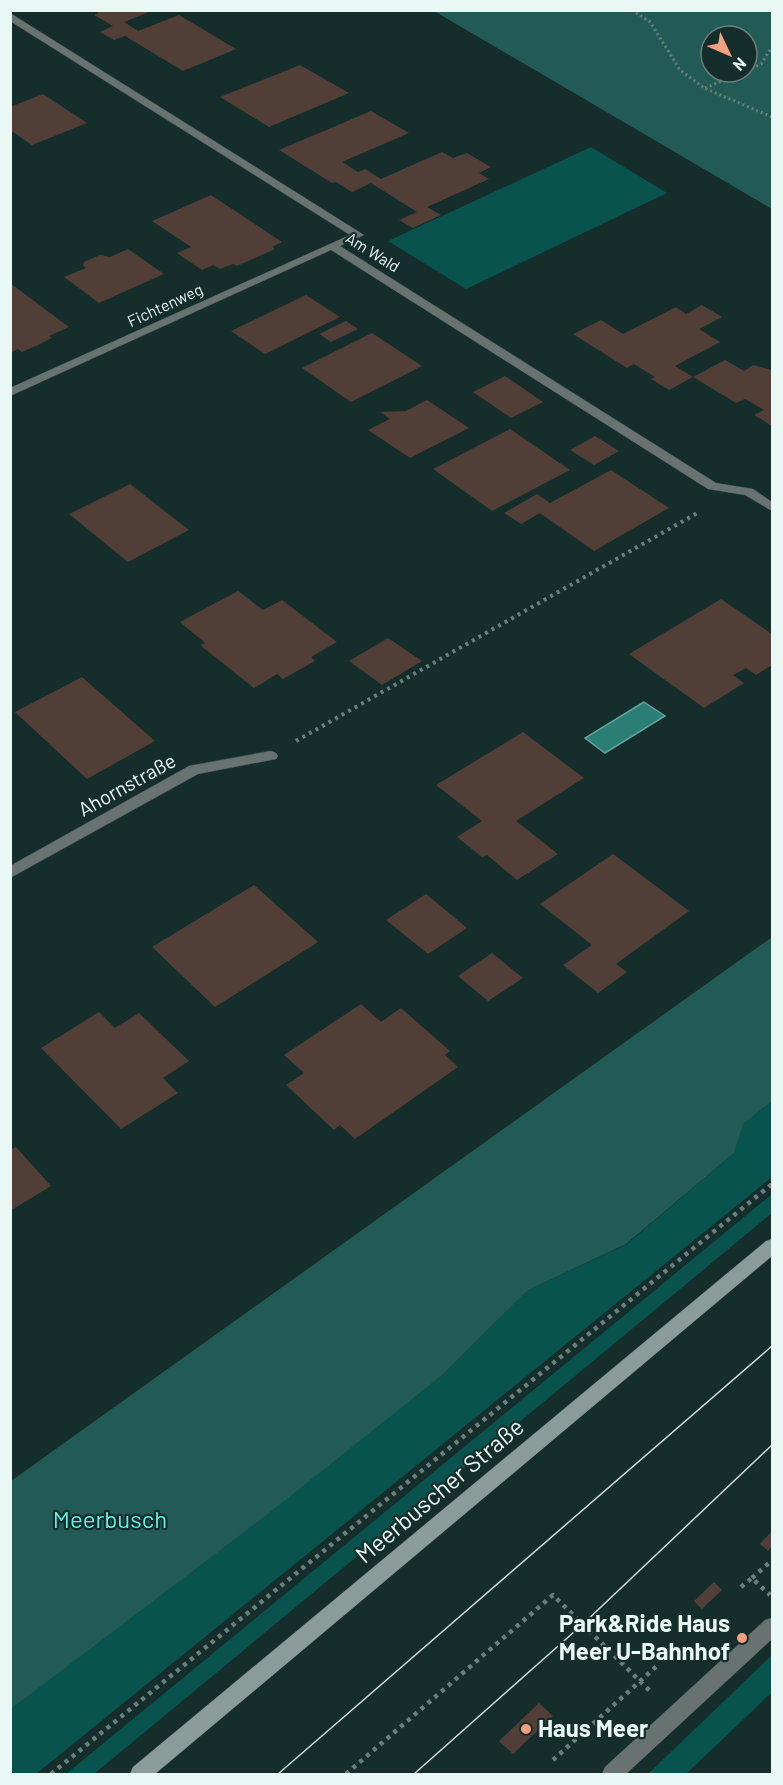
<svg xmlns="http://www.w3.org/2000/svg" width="783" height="1785" font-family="Barlow,sans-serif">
<rect width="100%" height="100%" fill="#162e2b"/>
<!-- green -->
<path fill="#08534d" d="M591,147L667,193L466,289L388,241Z
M772,1101V1177L36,1774H11V1709L441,1376L528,1290L627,1244L734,1153L742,1124Z
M772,1194V1213L94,1774H66Z
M772,1655V1692L686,1774H648Z"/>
<!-- forest -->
<path fill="#225b55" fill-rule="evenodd" d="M434,11H772V209ZM711,36H747V72H711Z
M772,937V1101L743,1124L734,1153L626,1244L528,1290L441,1376L269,1513L11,1709V1481Z"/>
<!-- water -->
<path fill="#2a7e76" stroke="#63a29c" stroke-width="1.5" d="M644,702L665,716L605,753L585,738Z"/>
<!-- building -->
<path fill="#513e36" d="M94,10H154L124,22L138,31L179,15L236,49L183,71L125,36L114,40L100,32L113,26L94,15L99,13Z
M300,65L349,93L269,127L220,97Z
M43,94L87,123L32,145L10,130V107Z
M371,111L409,133L342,162L358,172L365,169L381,179L442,152L453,158L467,153L491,167L479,173L489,179L427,207L441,215L413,228L399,220L417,212L371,183L352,192L336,182L332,183L279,150Z
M211,195L282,242L272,247L275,249L237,266L233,264L220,269L213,265L202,270L177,253L191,247L152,221Z
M128,249L164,274L99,303L64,277L86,268L83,265L84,262L100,255L110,257Z
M10,283L69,327L49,336L52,338L38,345L22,352L18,349L10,353Z
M306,295L340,317L265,354L231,331Z
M702,305L722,317L699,329L720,342L675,366L693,377L669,390L651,379L655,377L634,364L627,368L573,334L601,320L623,334L676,307L686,314Z
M346,321L358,329L331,342L319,334Z
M372,333L422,366L351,402L302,368Z
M725,360L744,371L753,365L772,370V426L754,415L764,410L745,399L736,403L693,377Z
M505,376L543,402L511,418L473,392Z
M427,400L469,428L410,458L368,430L390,419L380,412L406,411Z
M510,429L570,470L492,511L433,469Z
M595,436L619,451L594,465L570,450Z
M611,470L669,508L594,551L540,513L521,524L504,513L537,494L550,503Z
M130,484L189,530L128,562L69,514Z
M238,591L263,610L282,600L337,642L311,657L315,661L283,679L277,674L254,688L200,645L205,643L180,622Z
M721,599L772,634V665L756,675L746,668L733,675L744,683L704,708L629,654Z
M388,638L422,661L382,685L349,661Z
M82,677L155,741L87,779L15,712Z
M523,732L584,778L516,821L558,854L517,880L487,855L482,857L457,837L482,821L436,785Z
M613,854L689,911L616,964L627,972L598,993L563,965L592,945L540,904Z
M254,885L318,942L215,1007L152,947Z
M426,894L467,928L428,954L386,920Z
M492,953L523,978L488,1001L458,976Z
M361,1004L381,1022L401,1008L450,1051L445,1055L458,1067L355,1139L340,1125L334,1130L286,1085L304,1073L284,1055Z
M99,1012L115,1028L139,1013L189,1061L163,1078L178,1093L121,1129L41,1048Z
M16,1147L51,1186L10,1211V1150Z
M772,1531V1546L768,1551L760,1544Z
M714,1582L722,1590L702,1609L694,1601Z
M539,1703L553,1716L513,1754L499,1741Z"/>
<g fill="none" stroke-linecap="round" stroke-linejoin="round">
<!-- lane casing -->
<g stroke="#344a47" stroke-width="1">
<path id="lane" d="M772,1618V1639L626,1774H602L605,1767L765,1620Z"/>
</g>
<!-- street casing -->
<g stroke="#344a47" stroke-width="1">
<path id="street" d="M10,13L364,235L340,246L716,483L753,489L772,502V511L745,495L708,489L331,250L10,396V388L350,235L10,21Z
M271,751L276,753L278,756L276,759L198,774L10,878V866L189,766Z"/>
</g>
<!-- secondary casing -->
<g stroke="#344a47" stroke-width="1">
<path id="secondary" d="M772,1239V1256L155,1774H130L133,1767L766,1241Z"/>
</g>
<!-- path-far2 -->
<path stroke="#6a7e7c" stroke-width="3" stroke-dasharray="2 3" stroke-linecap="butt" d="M632,10L650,22L680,70L704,88L772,117
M747,70L761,64L772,47
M705,88L743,72"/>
<!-- path-far1 -->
<path stroke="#6a7e7c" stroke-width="4" stroke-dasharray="3 4.5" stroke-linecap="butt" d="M296,741L699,512"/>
<!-- path -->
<path stroke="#6a7e7c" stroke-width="4.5" stroke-dasharray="4 5" stroke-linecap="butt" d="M752,1578L769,1563
M741,1587L752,1578L770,1595
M553,1760L659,1664
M51,1774L772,1184
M346,1774L553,1595L651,1692"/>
<!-- lane -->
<use href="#lane" fill="#677271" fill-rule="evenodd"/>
<!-- street -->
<use href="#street" fill="#677271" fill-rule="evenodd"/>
<!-- secondary -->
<use href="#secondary" fill="#8a9c9a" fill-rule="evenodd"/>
<!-- tram -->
<path stroke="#cddddb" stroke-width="1.5" d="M278,1774L772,1346
M414,1774L583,1624L772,1445"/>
</g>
<!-- markers -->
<g fill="#f2a080" stroke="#162e2b" stroke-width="2">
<circle cx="742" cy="1638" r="6"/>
<circle cx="526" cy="1729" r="6"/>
</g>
<g text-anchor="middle" stroke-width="4.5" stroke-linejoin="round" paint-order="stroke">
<!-- far-street labels -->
<g font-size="16" fill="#e9f7f5" stroke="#162e2b">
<text transform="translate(373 252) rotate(32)" y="6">Am Wald</text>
<text transform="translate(165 305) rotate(-25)" y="6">Fichtenweg</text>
</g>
<!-- street labels -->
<g font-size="20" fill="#e9f7f5" stroke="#162e2b">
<text transform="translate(127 785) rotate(-29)" y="7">Ahornstraße</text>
</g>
<!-- near-street labels -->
<g font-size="24" fill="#e9f7f5" stroke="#162e2b">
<text transform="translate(440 1491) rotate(-40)" y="8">Meerbuscher Straße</text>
</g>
<!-- near-park labels -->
<g font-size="24" fill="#5af4e5" stroke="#162e2b">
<text x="110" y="1528">Meerbusch</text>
</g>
<!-- near-poi labels -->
<g font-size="24" font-weight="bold" fill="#e9f7f5" stroke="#162e2b" text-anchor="end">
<text x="730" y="1632">Park&amp;Ride Haus<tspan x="730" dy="28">Meer U-Bahnhof</tspan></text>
<text x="538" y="1737" text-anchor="start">Haus Meer</text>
</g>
</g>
<!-- border -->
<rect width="783" height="1785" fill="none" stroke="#e9f7f5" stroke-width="24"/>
<!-- north arrow -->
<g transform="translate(729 54) rotate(134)"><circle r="28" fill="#162e2b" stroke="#6a7e7c" stroke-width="1.5"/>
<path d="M0-4.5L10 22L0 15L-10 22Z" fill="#f2a080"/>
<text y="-9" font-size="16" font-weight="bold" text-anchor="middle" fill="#e9f7f5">N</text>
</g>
</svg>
